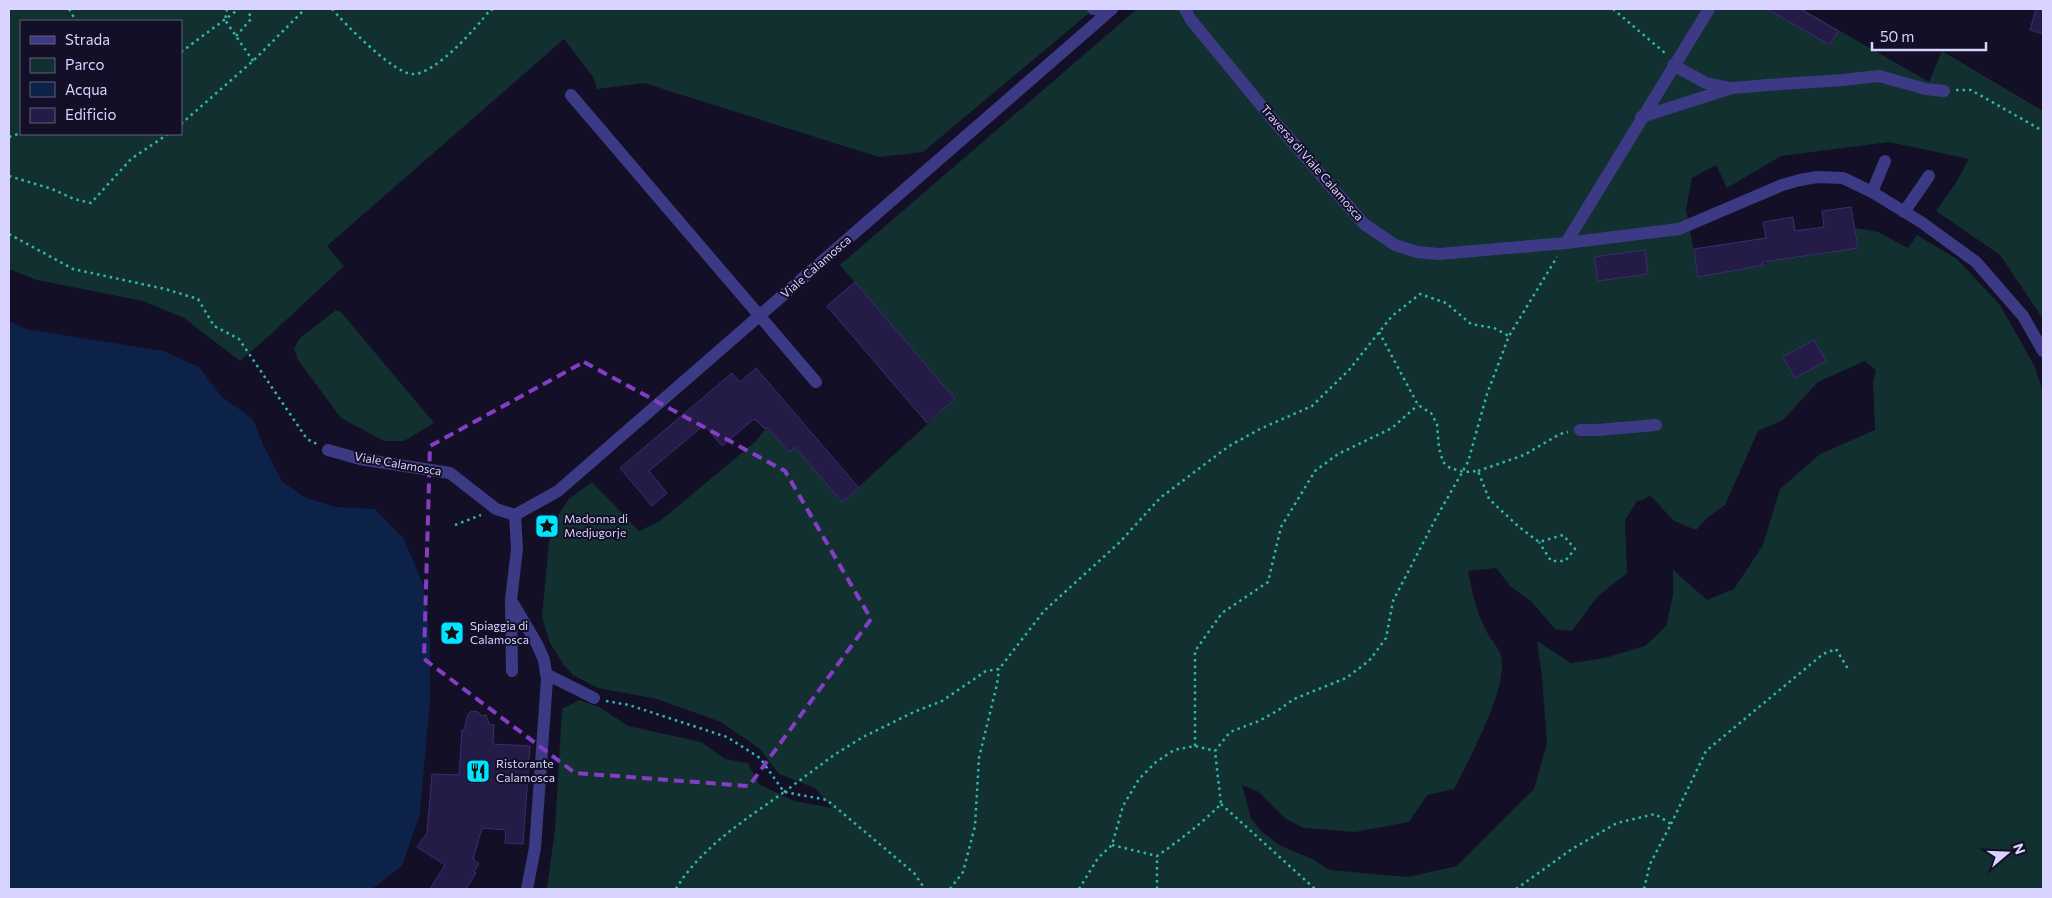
<svg xmlns="http://www.w3.org/2000/svg" width="2052" height="898" font-family="Commissioner,sans-serif">
<rect width="100%" height="100%" fill="#130f26"/>
<!-- green -->
<path fill="#12302f" fill-rule="evenodd" d="M9,9H1094L923,152L879,157L644,83L597,89L593,77L564,39L327,246L344,266L269,336L240,361L184,318L143,301L37,280L9,269ZM21,21H181V134H21Z
M1137,9H1802L1929,82L1942,51L2043,111V319L2000,255L1936,211L1957,181L1969,159L1889,142L1781,156L1727,188L1716,165L1692,178L1686,210L1699,277L1763,265L1769,261L1858,248L1855,228L1878,232L1908,248L1917,235L1957,259L2000,305L2035,367L2043,392V889H547L555,829L562,709L579,700L599,707L628,726L701,742L725,759L748,763L759,784L794,801L832,808L815,788L779,774L760,749L721,722L657,699L598,688L573,675L563,664L550,643L542,617L549,542L559,514L569,499L592,482L639,531L660,521L756,441L767,427L778,440L795,447L842,502L955,399L840,265ZM1865,361L1876,370L1873,381L1875,430L1820,454L1780,489L1763,545L1734,589L1707,600L1673,570V595L1666,626L1645,646L1605,658L1571,663L1537,641L1542,677L1547,743L1534,789L1457,866L1408,877L1330,870L1312,859L1281,846L1262,832L1251,818L1242,785L1259,792L1286,819L1304,828L1355,832L1409,822L1427,795L1454,789C1468,761 1512,682 1500,653C1497,645 1489,638 1486,630C1476,612 1472,591 1468,571L1496,568L1511,587L1531,601L1555,629L1572,631L1597,597L1627,573L1625,520L1637,501L1643,500L1650,495L1674,521L1696,530L1707,518L1725,505L1758,431L1783,420L1818,382Z
M336,310L341,312L434,423L404,441H384L341,418L298,360L294,349L300,338Z"/>
<!-- water -->
<path fill="#0c2248" d="M9,321L26,329L163,351L199,367L222,397L253,419L264,447L282,481L304,497L336,507L375,509L404,539L424,587L430,641V699L420,814L402,866L372,889H9Z"/>
<!-- building -->
<path fill="#241b47" stroke="#3b2d73" d="M1767,9H1800L1838,31L1830,45Z
M2036,9H2043V34L2030,30Z
M1851,207L1858,248L1763,262L1764,265L1698,277L1694,249L1766,238L1763,222L1793,217L1795,231L1824,227L1822,211Z
M1645,250L1648,274L1598,281L1594,257Z
M855,282L955,399L927,423L827,306Z
M1814,340L1826,361L1795,378L1783,357Z
M756,368L859,488L842,502L795,447L789,452L767,427L765,429L754,419L722,446L704,425L649,471L667,493L652,506L620,468L732,373L740,382Z
M472,711L478,712L482,716L486,715L489,724L494,725L493,744L530,746L523,844L505,843L506,830L482,828L473,859L479,864L474,872L476,873L466,889H430L445,865L417,847L427,833L432,774L459,775L462,730H464L468,714Z"/>
<g fill="none" stroke-linecap="round" stroke-linejoin="round">
<!-- path -->
<path stroke="#2fb8b0" stroke-width="2.5" stroke-dasharray="2.5 4" stroke-linecap="butt" d="M69,9L76,21
M227,9L225,20L253,61
M332,9C345,24 393,73 412,74C434,76 477,27 490,10L496,9
M1613,9L1665,53
M236,36L251,19L248,9
M181,52L239,9
M1956,90H1971L2043,131
M181,124L253,61L305,9
M9,137L21,133
M9,176L52,189L74,199L91,203L131,159L168,134
M9,234L73,269L165,289L198,299L214,326L239,339L307,439L317,444
M1379,332L1418,405L1431,413L1437,424L1439,448L1443,462L1450,468L1464,472L1478,471L1489,499L1519,527L1539,542L1563,535L1575,549L1565,561H1551L1539,542
M1478,471L1524,455L1560,434L1568,432
M455,525L481,515
M606,701L629,705L727,737L760,758L784,792C745,820 700,848 676,889
M1195,746V651L1222,613L1268,582L1281,527L1315,471L1338,454L1392,428L1418,405
M784,792L834,755L863,737L914,712L942,701L986,671L999,669L1044,611L1120,542L1160,498L1229,446L1260,429L1312,406L1349,370L1392,316L1420,294L1446,303L1471,324L1494,328L1509,336
M785,792L827,800L914,873L925,889
M1221,804L1315,889
M1671,824L1706,751L1823,654L1836,649L1848,669
M1112,845L1157,856C1180,840 1201,824 1221,804L1215,751L1230,732L1259,721L1277,711L1294,699L1346,678L1369,661L1386,638L1393,601L1436,518L1468,462L1487,394L1509,336L1557,257
M950,889L963,872L975,826L979,758L997,684L999,669
M1079,889L1098,858L1112,845L1123,806L1139,779L1156,762L1174,750L1195,746L1215,751
M1157,889V856
M1516,889L1572,849L1617,823L1655,814L1671,824L1650,864L1644,889"/>
<!-- minor -->
<path stroke="#3d3a85" stroke-width="12" d="M1093,9L1111,10
M1185,9L1191,20L1274,121L1364,224L1395,245L1417,252L1439,254L1566,243L1679,229L1782,185L1800,180L1817,177L1843,178L1872,192L1921,222L1976,262L2023,316L2043,351
M1673,65L1706,83L1730,88
M571,95L816,382
M1641,117L1732,88L1768,85L1843,80L1879,76L1926,89L1944,91
M1872,192L1885,161
M1904,212L1929,176
M1566,243L1709,9
M1580,430H1598L1656,425
M328,450L360,459L450,473L496,509L515,515L558,491L1112,9
M515,515L517,549L511,600L537,644L544,660L547,679L535,848L527,889
M511,601L512,671
M546,674L594,698"/>
</g>
<!-- marked area -->
<path fill="none" stroke="#843dc5" stroke-width="4" stroke-dasharray="10 6" stroke-linejoin="round" d="M584,362L785,471L871,619L749,786L575,773L424,659L430,446Z"/>
<!-- icons -->
<defs>
<g id="sight-square" transform="scale(1.25)"><rect x="-9" y="-9" width="18" height="18" rx="4" fill="#00e5ff" stroke="#130f26"/><path d="M0-6L1.8-2.2L6-1.7L2.9 1.2L3.7 5.4L0 3.3L-3.7 5.4L-2.9 1.2L-6-1.7L-1.8-2.2Z" fill="#111"/></g>
<g id="restaurant-square" transform="scale(1.25)"><rect x="-9" y="-9" width="18" height="18" rx="4" fill="#00e5ff" stroke="#130f26"/><path d="M-5-6h1v4h1v-4h1v4h1v-4h1v5L-1.5 .5V6h-2V.5L-5-1ZM5-6V6H3V1.5H1.5Q1.5-4 5-6Z" fill="#111"/></g>
</defs>
<g fill-rule="evenodd">
<use href="#sight-square" x="547" y="526"/>
<use href="#sight-square" x="452" y="633"/>
<use href="#restaurant-square" x="478" y="771"/>
</g>
<g text-anchor="middle" stroke-width="4" stroke-linejoin="round" paint-order="stroke">
<!-- street labels -->
<g font-size="12" fill="#d9d4ff" stroke="#130f26">
<text transform="translate(1312 163) rotate(49)" y="4">Traversa di Viale Calamosca</text>
<text transform="translate(816 267) rotate(-41)" y="4">Viale Calamosca</text>
<text transform="translate(398 464) rotate(10)" y="4">Viale Calamosca</text>
</g>
<!-- poi labels -->
<g font-size="12" fill="#d9d4ff" stroke="#130f26" text-anchor="start">
<text x="564" y="523">Madonna di<tspan x="564" dy="14">Medjugorje</tspan></text>
<text x="470" y="630">Spiaggia di<tspan x="470" dy="14">Calamosca</tspan></text>
<text x="496" y="768">Ristorante<tspan x="496" dy="14">Calamosca</tspan></text>
</g>
</g>
<!-- border -->
<rect width="2052" height="898" fill="none" stroke="#d9d4ff" stroke-width="20"/>
<!-- legend -->
<rect x="20" y="20" width="162" height="115" fill="#130f26" stroke="#625e7d"/>
<rect x="30" y="36" width="25" height="8" fill="#3d3a85" stroke="#625e7d"/>
<text x="65" y="45" font-size="15" fill="#d9d4ff">Strada</text>
<rect x="30" y="58" width="25" height="15" fill="#12302f" stroke="#625e7d"/>
<text x="65" y="70" font-size="15" fill="#d9d4ff">Parco</text>
<rect x="30" y="82" width="25" height="15" fill="#0c2248" stroke="#625e7d"/>
<text x="65" y="95" font-size="15" fill="#d9d4ff">Acqua</text>
<rect x="30" y="108" width="25" height="15" fill="#241b47" stroke="#625e7d"/>
<text x="65" y="120" font-size="15" fill="#d9d4ff">Edificio</text>
<!-- north arrow -->
<g transform="translate(2007 853) rotate(71)" stroke="#130f26" stroke-width="4" paint-order="stroke">
<path d="M0-4L9 19L0 12L-9 19Z" fill="#d9d4ff"/>
<text y="-8" font-size="14" font-weight="bold" text-anchor="middle" fill="#d9d4ff">N</text>
</g>
<!-- scale -->
<path d="M1872 42v8h114v-8" fill="none" stroke="#d9d4ff" stroke-width="2.5"/>
<text x="1880" y="42" font-size="15" fill="#d9d4ff" stroke="#130f26" stroke-width="4" paint-order="stroke">50 m</text>
</svg>
